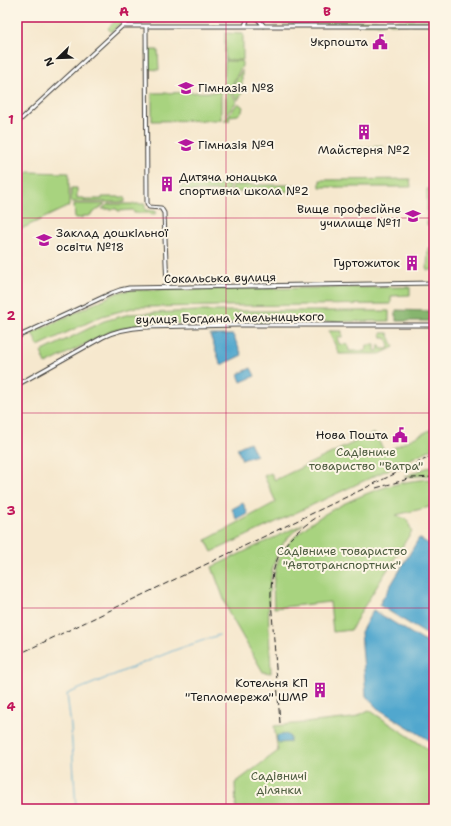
<svg xmlns="http://www.w3.org/2000/svg" width="451" height="826" font-family="'Shantell Sans',sans-serif">
<rect width="100%" height="100%" fill="#fcf5e5"/>
<filter id="ink" filterUnits="userSpaceOnUse"><feTurbulence type="fractalNoise" baseFrequency=".025" numOctaves="2"/><feDisplacementMap in="SourceGraphic" scale="8" xChannelSelector="R" yChannelSelector="G"/><feConvolveMatrix kernelMatrix="1 2 1 2 8 2 1 2 1" color-interpolation-filters="sRGB"/></filter>
<filter id="wash" filterUnits="userSpaceOnUse"><feTurbulence type="fractalNoise" baseFrequency=".012" numOctaves="4" result="noise"/><feDisplacementMap in="SourceGraphic" scale="16" xChannelSelector="R" yChannelSelector="G"/><feGaussianBlur stdDeviation="0.9" result="paint"/><feColorMatrix in="noise" values="0 0 0 0 0 0 0 0 0 0 0 0 0 0 0 0 0 1.4 0 .05"/><feComposite in="paint" operator="in"/></filter>
<g filter="url(#wash)">
<rect width="100%" height="100%" fill="#f6e8ce"/>
<!-- green -->
<path fill="#a8d37f" stroke="#62784e" d="M119,17H127L111,32L108,28Z
M274,20H308V24H274Z
M384,20V24H311V21Z
M430,20V24H389V21Z
M225,33L243,34V60H225Z
M147,50H158L159,70L148,69Z
M225,61H242V66L229,90H224Z
M242,70V93L238,100L230,90Z
M221,92V120L152,121V93Z
M226,92H229L237,101L226,115Z
M238,103L243,107L242,111L238,115L230,116L229,121H224Z
M382,146V152L347,153V148Z
M28,172L69,173V206L17,231V182Z
M410,179L411,187H320V180Z
M181,185H229V191H181Z
M232,185H296V191L232,192Z
M71,188H77V198H84V199H102V197H125V202H71Z
M427,189H432V225H427Z
M74,204H105L89,216H82V218H75Z
M108,204H145V210L156,211L155,214H150L149,213H134L133,210L118,211L117,209H102Z
M428,248H432L433,270H427Z
M410,287V295L391,296V304L136,307L102,316L38,346L32,333L119,292L131,290Z
M199,311H389V321L141,324L111,331L46,364L41,352L104,321L130,314Z
M329,331H342V337H337L339,344L348,345L349,351H366L367,345H375V351H378L379,345H380L381,349H388L389,345L386,338H382L381,333H388L394,347L380,354H339Z
M434,428V448L212,552L206,540L276,502L264,476L271,473L275,480L374,433L385,452Z
M434,465V475L404,477Z
M428,479L434,480V506L396,515L407,520L412,531L360,613L351,630L333,632L330,602L274,608C273,590 272,571 281,555C299,520 364,491 401,483C410,481 419,480 428,479Z
M303,524C294,531 284,540 279,551C263,581 270,638 271,673L263,672L229,613L212,567Z
M369,710L434,753V809H236L235,783L278,751L274,726L353,718Z"/>
<!-- forest -->
<path fill="#86b56e" stroke="#516845" d="M396,310L430,311V321H396Z"/>
<!-- water -->
<path fill="#51a7ce" stroke="#366275" d="M210,335H233L242,355L221,365Z
M251,368L255,376L241,382L238,374Z
M250,442L256,455L242,460L237,448Z
M243,503L248,514L237,520L232,509Z
M419,538L434,547V639L379,605Z
M373,610L434,647V743L377,708L366,696L361,632Z
M286,734L290,737V742L279,743L277,741V736Z"/>
<g fill="none" stroke-linecap="round" stroke-linejoin="round">
<!-- stream -->
<path stroke="#51a7ce" stroke-width="1" d="M76,809L71,727L67,694L175,650L219,635"/>
</g>
</g>
<g filter="url(#ink)">
<g fill="none" stroke-linecap="round" stroke-linejoin="round">
<!-- minor casing -->
<g stroke="#3d3b37" stroke-width="5">
<path id="minor" d="M256,17L264,26
M123,26H434
M146,26L147,203L149,207L161,208L164,213L167,287
M245,26L248,17
M17,123L132,17
M17,337L112,293L120,290L129,288L434,283
M17,385L103,337C117,330 130,328 145,327L238,325H434"/>
</g>
<!-- minor -->
<use href="#minor" stroke="#fff" stroke-width="3"/>
<!-- rail -->
<path stroke="#1c1c1c" stroke-width="1" stroke-dasharray="6 3" stroke-linecap="butt" d="M376,488L412,478L434,477
M17,655L434,455
M280,723L271,599C270,558 285,537 319,516"/>
</g>
</g>
<!-- grid -->
<path fill="none" stroke="#c2185b" stroke-width="1" stroke-opacity="0.55" d="M226,17V809M17,218H434M17,413H434M17,608H434"/>
<!-- icons -->
<defs>
<g id="civic-bare" transform="scale(1.2)"><path d="M-.6-6.5H3V-4.5H.6V-3L4-1V1h2V6H-6V1h2V-1L-.6-3ZM-1.2 2.5V6h2.4V2.5Z" fill="#b5179e" stroke="#fcf5e5" stroke-width="2.5" paint-order="stroke"/></g>
<g id="school-bare" transform="scale(1.2)"><path d="M0-5L7-2L0 1L-7-2ZM-4 1L0 2.5L4 1V4Q0 6-4 4Z" fill="#b5179e" stroke="#fcf5e5" stroke-width="2.5" paint-order="stroke"/></g>
<g id="building-bare" transform="scale(1.2)"><path d="M-4-6H4V6H1V3H-1V6H-4ZM-2.5-4.3h1.7v1.8h-1.7ZM.8-4.3h1.7v1.8H.8ZM-2.5-1h1.7V.8h-1.7ZM.8-1h1.7V.8H.8Z" fill="#b5179e" stroke="#fcf5e5" stroke-width="2.5" paint-order="stroke"/></g>
<g id="university-bare" transform="scale(1.2)"><path d="M0-5L7-2L0 1L-7-2ZM-4 1L0 2.5L4 1V4Q0 6-4 4Z" fill="#b5179e" stroke="#fcf5e5" stroke-width="2.5" paint-order="stroke"/></g>
</defs>
<g fill-rule="evenodd">
<use href="#civic-bare" x="380" y="42"/>
<use href="#school-bare" x="186" y="88"/>
<use href="#building-bare" x="364" y="132"/>
<use href="#school-bare" x="186" y="145"/>
<use href="#building-bare" x="167" y="184"/>
<use href="#university-bare" x="413" y="216"/>
<use href="#school-bare" x="44" y="240"/>
<use href="#building-bare" x="412" y="263"/>
<use href="#civic-bare" x="400" y="435"/>
<use href="#building-bare" x="320" y="690"/>
</g>
<g text-anchor="middle" stroke-width="4" stroke-linejoin="round" paint-order="stroke">
<!-- poi labels -->
<g font-size="12" fill="#1c1c1c" stroke="#fcf5e5" text-anchor="end">
<text x="368" y="46">Укрпошта</text>
<text x="198" y="92" text-anchor="start">Гімназія №8</text>
<text x="198" y="149" text-anchor="start">Гімназія №9</text>
<text x="364" y="154" text-anchor="middle">Майстерня №2</text>
<text x="179" y="181" text-anchor="start">Дитяча юнацька<tspan x="179" dy="14">спортивна школа №2</tspan></text>
<text x="401" y="213">Вище професійне<tspan x="401" dy="14">училище №11</tspan></text>
<text x="56" y="237" text-anchor="start">Заклад дошкільної<tspan x="56" dy="14">освіти №18</tspan></text>
<text x="400" y="267">Гуртожиток</text>
<text x="388" y="439">Нова Пошта</text>
<text x="308" y="687">Котельня КП<tspan x="308" dy="14">"Тепломережа" ШМР</tspan></text>
</g>
<!-- street labels -->
<g font-size="12" fill="#1c1c1c" stroke="#fcf5e5">
<text transform="translate(220 278) rotate(-1)" y="4">Сокальська вулиця</text>
<text transform="translate(230 318) rotate(-1)" y="4">вулиця Богдана Хмельницького</text>
</g>
<!-- park labels -->
<g font-size="12" fill="#4d5c3f" stroke="#fcf5e5">
<text x="366" y="456">Садівниче<tspan x="366" dy="14">товариство "Ватра"</tspan></text>
<text x="342" y="555">Садівниче товариство<tspan x="342" dy="14">"Автотранспортник"</tspan></text>
<text x="279" y="780">Садівничі<tspan x="279" dy="14">ділянки</tspan></text>
</g>
</g>
<!-- margin -->
<rect width="451" height="826" fill="none" stroke="#fcf5e5" stroke-width="44"/>
<!-- north arrow -->
<g transform="translate(58 58) rotate(247)" stroke="#fcf5e5" stroke-width="3" paint-order="stroke">
<path d="M0-3L7 15L0 10L-7 15Z" fill="#1c1c1c"/>
<text y="-6" font-size="11" font-weight="bold" text-anchor="middle" fill="#1c1c1c">N</text>
</g>
<rect x="22" y="22" width="407" height="782" fill="none" stroke="#c2185b" stroke-width="1.5"/>
<g font-size="13" text-anchor="middle" font-weight="bold" fill="#c2185b">
<text x="124" y="16">A</text>
<text x="327" y="16">B</text>
<text x="11" y="124">1</text>
<text x="11" y="320">2</text>
<text x="11" y="515">3</text>
<text x="11" y="711">4</text>
</g>
</svg>
